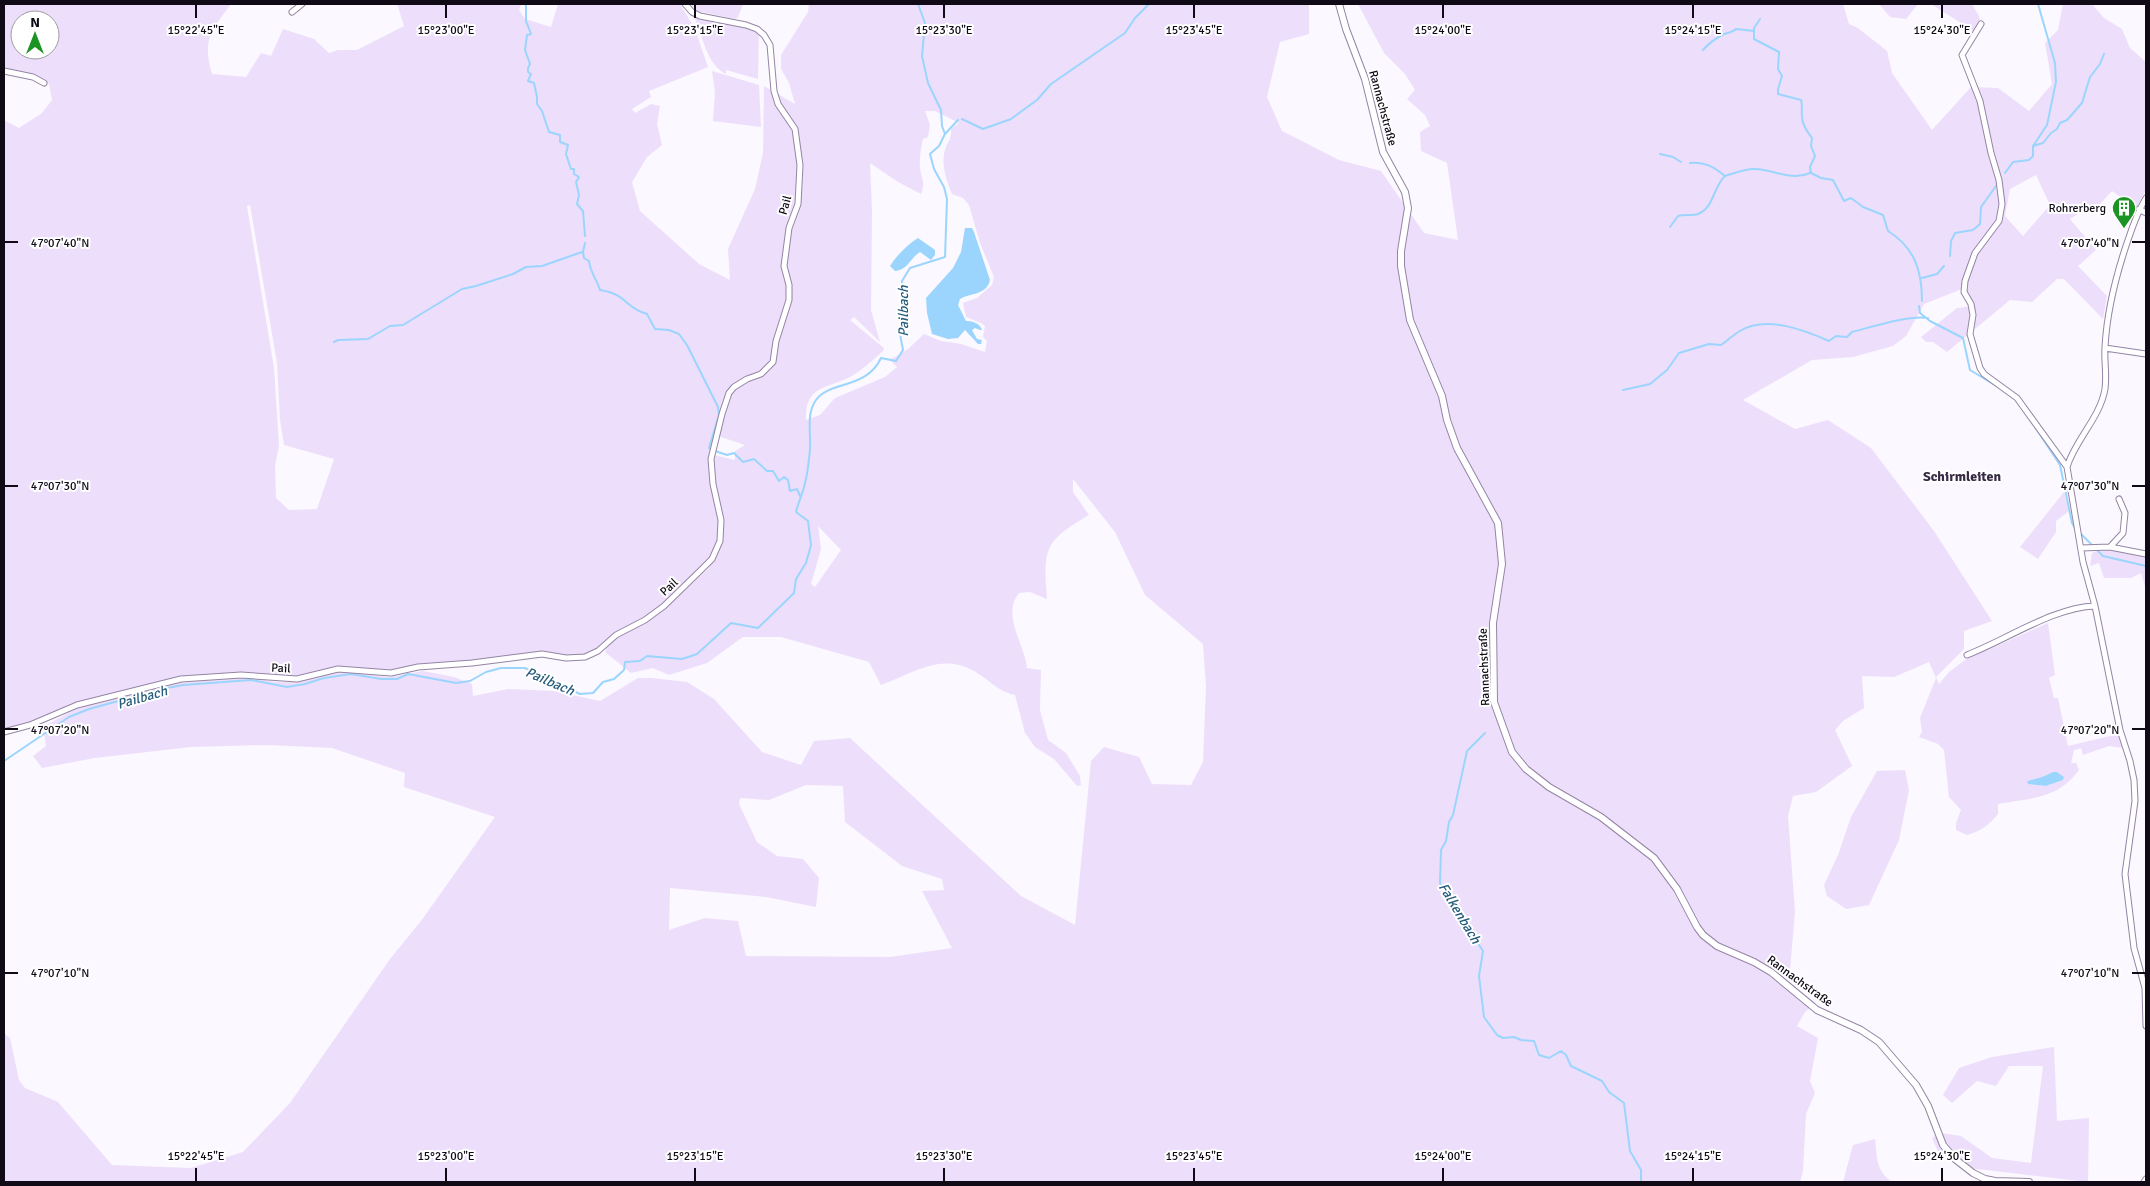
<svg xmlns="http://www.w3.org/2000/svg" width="2150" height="1186" font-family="Signika,sans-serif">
<rect width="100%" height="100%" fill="#fbf8ff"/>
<!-- green -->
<path fill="#eddffb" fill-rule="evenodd" d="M4,4H231C211,31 202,40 212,74L246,77L261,53L271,56L283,29L314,39L329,53L338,50H357L404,26L397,4H521L519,10L525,19L551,27L558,4H680L695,29L708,67L649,91L651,97L632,109L635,113L651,104L660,106L657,124L662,145L647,157L632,182L640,211L699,264L730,280L728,249L755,189L763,153L764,86L795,104L789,83L781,69V55L808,12L809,4H1309V34L1280,42L1267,97L1282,131L1339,160L1381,171L1424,233L1458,240L1447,163L1421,151L1420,132L1430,126L1425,115L1407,99L1415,90L1405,74L1384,53L1358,4H1843L1849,24L1858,28L1887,51L1892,73L1932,130L1971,87L1998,88L2029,111L2052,84L2045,43L2058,30L2063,4H2092L2104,18L2122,29L2130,48L2146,62V190L2136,208L2112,191L2100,204L2092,205L2070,219L2096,250L2078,266L2107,296L2103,319L2064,279H2057L2032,302L2010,300L1947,352L1933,342H1926L1921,337L1957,308L1974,306L1962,289L1924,304L1906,336L1893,346L1853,357L1812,360L1743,400L1795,429L1828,420L1871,448L1934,531L1992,621L1964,631V649L1936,677L1939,684L1949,672L1965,660L2048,623L2055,675L2049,678L2054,698H2058L2068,746L2118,734L2122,748L2109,746L2083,755L2081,748L2074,750L2071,763H2076L2079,770C2058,799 2031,798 1998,804V814C1988,826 1981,831 1967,835L1956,830V823L1961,810L1949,797L1944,750L1938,744L1919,737L1922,732L1920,718L1936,678L1929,662L1894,677L1862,676L1864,708L1843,721L1835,730L1852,766L1816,792L1793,796L1788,816L1795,911L1790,971L1786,980L1816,1003L1805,1012L1797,1026L1818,1038L1810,1081L1815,1093L1806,1114L1803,1171L1800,1182H4V1033L10,1038L19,1080L25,1088L58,1102L112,1165L191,1168L243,1152L290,1103L390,959L421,921L495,817L404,787L405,773L332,748L268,745L191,747L95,758L42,768L33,756L46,746L43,727L77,708L186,681L246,677L276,682H292L342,671L390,677L423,671L454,677L472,684L473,696L508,689L554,691L600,701L638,678H652L687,682L714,699L762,752L801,765L814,741L850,738L1021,896L1075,925L1091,761L1104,747L1139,757L1152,784L1191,785L1203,762L1206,687L1203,644L1145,595L1115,532L1073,479V492L1089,515C1044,541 1043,549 1047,599L1030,592L1019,593C1001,615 1025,645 1027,668L1041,670L1040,710L1048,740L1066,753L1080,776L1081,785L1077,786L1054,759L1035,747L1025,733L1015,695C996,691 988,678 972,670C940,653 912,674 881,685L869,662L781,637H743L707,663L669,675L653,668L631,673L605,652L610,641L662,611L708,569L723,543L721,541C722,529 722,517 720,505C718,488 711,472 714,455L735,460V451L745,445L718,436C723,419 726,391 744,382C750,379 758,379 761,374L747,379L734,387L729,393L722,414L711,459L713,484L721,520L720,541L712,559L664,606L645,620L608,640L593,654L575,658L542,654L472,663L418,667L391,673L338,669L297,679L241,675L181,679L77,705L30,725L4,732V120L19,128L42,113L52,100L49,84L31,75L4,69ZM20,20H50V50H20ZM925,111H935L959,123L951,129C952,137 949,140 946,147C940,162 946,180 952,194L963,198L969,205L980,243L994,277L992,285L977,298L963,303L966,317L981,323L985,326L983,337L987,341L985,352L961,344L941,341L924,334L908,349L890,360L897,367L885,377L835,398L820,415L806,420C805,386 825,389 848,378C859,373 874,359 883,351L884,348L850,320L854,317L880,342L871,310L872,211L870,163L898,182L921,194C926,181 921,180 920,167C919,158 921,148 923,139L928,137L930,125ZM2036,175L2050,205L2023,236L2005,216L2010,189ZM250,205L277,363L280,420L284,445L334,459L317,509L289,510L276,498L275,466L279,446L274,368L247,206ZM818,526L841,550L815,587L811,584L821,549ZM2053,772H2057L2064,777L2063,780L2047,786L2028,784L2027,781L2042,777ZM806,785L843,786L845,822L902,866L942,879L944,890L922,891L952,948L890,957L746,956L738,921L705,918L669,930L670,888L766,897L816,907L819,878L803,859L777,856L757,842L739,804L740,798L769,800Z
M689,4H743L738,17L735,19L697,11Z
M1879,4H1918L1906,19L1890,17Z
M1931,4H1972C1979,17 1984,19 1975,32Z
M694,17L744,26L759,32L758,79L726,70V74C706,64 703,36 694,17Z
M712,71L759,85L761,127L713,121L715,92Z
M2064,492L2069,511L2056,521V532L2038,559L2020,547Z
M2107,548L2146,555V590L2141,573L2131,578H2104L2099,563L2090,566L2092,553Z
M1905,770L1909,790L1899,840L1869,905L1846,909L1827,896L1824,885L1838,855L1851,817L1877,771Z
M2054,1047L2057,1121L2089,1118L2088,1182L1969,1168L1940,1156L1932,1138L1941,1133L1961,1136L1992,1158L2031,1163L2043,1066H2009L1996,1086L1977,1081L1952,1103L1943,1095L1959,1068L1992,1057Z
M1875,1139C1877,1157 1876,1171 1892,1182H1843L1853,1145Z"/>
<!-- water -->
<path fill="#9bd5fd" d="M965,228H972L974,232L990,280C987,295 970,293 960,299L958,305L966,321C972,321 980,323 982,330H980L975,328L972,330L977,339L982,340L981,344H978L965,330L958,338L948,339L932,334L927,313L926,298L953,268L961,252Z
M918,238L935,250V255L931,260L920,252C910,258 908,270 895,271L890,266C897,255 907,245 918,238Z
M2053,772H2057L2064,777L2063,780L2046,786L2028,784L2027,781L2042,777Z"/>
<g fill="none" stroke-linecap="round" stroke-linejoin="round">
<!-- stream -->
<path stroke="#9bd5fd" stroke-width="2" d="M526,4V21L531,34L527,35L525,50L530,64L528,68V72L531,74L528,81L534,83L537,97V104L542,111L549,132L560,135V142L568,145L566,154L571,169H574V174L579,177L576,182L579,195L577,204L583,211L585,236
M1760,19L1754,28V39L1779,52L1778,69L1782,76L1778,89V94L1801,100C1803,106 1801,111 1802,116C1802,125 1807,131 1812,138L1811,146L1815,156L1810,167L1811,173L1821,178L1833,180L1844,201L1851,198L1863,207L1883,215L1888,231C1915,248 1922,271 1922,301
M1703,50C1709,43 1716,38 1724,34C1729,32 1732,33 1736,29L1754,31
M962,119L983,129L1011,119L1037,100L1051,84L1125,33L1135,18L1149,4
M945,134L958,120
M2033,146L2043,143L2051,133L2057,129L2060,123L2067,120L2082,103L2090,77L2100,64L2104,54
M1660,154L1673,157L1681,162
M1690,163C1704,161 1714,167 1725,176C1735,173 1746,168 1756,169C1774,170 1792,181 1810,173
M2005,173L2013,162L2029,160L2033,156V146L2047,125L2056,82L2055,63L2038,4
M1670,227L1678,216C1685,214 1692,216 1698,214C1714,208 1713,187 1725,176
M585,243L583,252L584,258L589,261C590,272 597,280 600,290C627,294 625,308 647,314L655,329L669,330L679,334L687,345L718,407L719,415L709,448L711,449
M1950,256L1951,241L1955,233L1973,230L1980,224L1981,207L1996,186
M1922,278L1937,274L1944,266
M1919,306L1920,313L1930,321L1963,338L1970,370L1998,387
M334,342L338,340L368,339L390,326L403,325L462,289L476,286L513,274L526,267L542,266L582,252
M1623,390L1650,384L1667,370L1679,353L1709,344L1721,345C1727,341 1733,335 1740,331C1766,315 1804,330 1829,341L1836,336L1847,337L1852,332C1872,327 1908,315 1928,318
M2035,427L2060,465L2072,523L2076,530
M715,451L727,455L734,453L743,462L754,459L767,471H773L779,481L784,477L788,480L790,491L797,489L800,496
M2080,533L2103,556L2146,566
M1485,733L1467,751L1453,815L1449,822L1446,841L1441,850L1440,883L1459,916L1473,930L1475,939L1483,951L1479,976L1484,1017L1497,1035L1503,1038L1514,1037L1521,1040L1534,1041L1539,1055L1549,1058L1561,1051L1566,1055L1571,1066L1602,1081L1609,1092L1624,1103L1630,1151L1641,1170V1182
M4,761L69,717L89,709L162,689L183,685L251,680L287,687L305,684L324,678L351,674L381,679H397L408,674L456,683L470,681L486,672L501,668H525L580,694L593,693L603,682L614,679L624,670L625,662L640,661L647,656L682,659L697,654L731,623L758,628L794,593L796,579L806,563L811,545L808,521L796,512C798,503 803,493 805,483C808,472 809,460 810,449C811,433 806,414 816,400C829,381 867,389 881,358L896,361L903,350L900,334L904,303L902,281L910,268L945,257L947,199L944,187L934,169L930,154L939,146L945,134L942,126L941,110L928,83L922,56L925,23L918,4"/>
<!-- minor casing -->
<g stroke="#9485a4" stroke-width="7">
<path id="minor" d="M292,12L302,4
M1981,24L1962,55L1980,101L1991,153L1999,180L2002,204L1999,221L1975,253L1965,281L1964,292L1971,304L1973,315L1970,334L1980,368L1984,374L2017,398L2067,467
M4,71L33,77L44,83
M2146,198C2138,211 2133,225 2128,240C2116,275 2107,310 2105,347C2104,361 2107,375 2105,389C2100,418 2075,440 2067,467L2083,562L2095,606L2120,730L2130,761L2134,780L2135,801L2125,874L2134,948L2145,988L2146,1026
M2139,209L2146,213
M2105,348L2146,354
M2110,547L2123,533L2125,513L2119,499
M2081,548L2110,547L2146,554
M1967,655C2006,640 2054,607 2095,606
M4,732L30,725L77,705L181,679L241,675L297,679L338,669L391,673L418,667L472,663L542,654L566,658L585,657L598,651L616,635L645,620L664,606L701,570L712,559L720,541L721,520L713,484L711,459L722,414L729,393L734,387L747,379L761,374L773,362L776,341L789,300V285L784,266L789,228L798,204L800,165L795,129L778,104L774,91L770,45L764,35L757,29L746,25L700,16L692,12L685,4
M2144,1182L2146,1179"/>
</g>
<!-- tertiary casing -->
<g stroke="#9485a4" stroke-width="8">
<path id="tertiary" d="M1339,4L1346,29L1365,79L1383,152L1405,192L1408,208L1401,251V266L1410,320L1442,396L1447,420L1457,448L1498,523L1502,564L1493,623L1494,702L1512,752L1526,769L1549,787L1601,817L1654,858L1677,889L1697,927L1703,935L1717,946L1754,962L1771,972L1817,1010L1861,1030L1879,1042L1916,1085L1928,1106L1943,1145L1955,1159L1973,1173L1985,1179L1995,1181L2029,1182"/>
</g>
<!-- minor -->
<use href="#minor" stroke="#fff" stroke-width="5"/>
<!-- tertiary -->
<use href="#tertiary" stroke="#fff" stroke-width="6"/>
</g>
<!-- ticks -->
<path fill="none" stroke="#0f0a15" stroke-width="2" d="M196,5V18M446,5V18M695,5V18M944,5V18M1194,5V18M1443,5V18M1693,5V18M1942,5V18M5,242H18M2132,242H2145M5,486H18M2132,486H2145M5,729H18M2132,729H2145M5,973H18M2132,973H2145M196,1168V1181M446,1168V1181M695,1168V1181M944,1168V1181M1194,1168V1181M1443,1168V1181M1693,1168V1181M1942,1168V1181"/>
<!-- icons -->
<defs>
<g id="building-pin" transform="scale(1.25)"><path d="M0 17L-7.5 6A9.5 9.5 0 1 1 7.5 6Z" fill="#1c9424" stroke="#fff"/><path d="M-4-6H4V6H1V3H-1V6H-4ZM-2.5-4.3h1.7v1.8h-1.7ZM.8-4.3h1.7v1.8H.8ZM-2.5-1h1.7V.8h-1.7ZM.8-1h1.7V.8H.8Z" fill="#fff"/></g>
</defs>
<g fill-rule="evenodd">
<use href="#building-pin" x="2124" y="208"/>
</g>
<g text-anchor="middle" stroke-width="4" stroke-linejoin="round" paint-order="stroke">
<!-- street labels -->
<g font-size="12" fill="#0f0a15" stroke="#fff">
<text transform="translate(1383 108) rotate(75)" y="4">Rannachstraße</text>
<text transform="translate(785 205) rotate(-74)" y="4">Pail</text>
<text transform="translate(669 587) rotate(-43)" y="4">Pail</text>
<text transform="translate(1484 667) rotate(-92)" y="4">Rannachstraße</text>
<text transform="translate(281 668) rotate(3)" y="4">Pail</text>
<text transform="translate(1800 981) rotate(36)" y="4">Rannachstraße</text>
</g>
<!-- poi labels -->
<g font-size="12" fill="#0f0a15" stroke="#fff" text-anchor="end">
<text x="2106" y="212">Rohrerberg</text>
</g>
<!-- water labels -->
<g font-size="14" font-style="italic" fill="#255c7d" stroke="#fff">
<text transform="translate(903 311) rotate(-90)" y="5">Pailbach</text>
<text transform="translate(550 681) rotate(23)" y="5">Pailbach</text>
<text transform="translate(142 697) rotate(-16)" y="5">Pailbach</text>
<text transform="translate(1460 913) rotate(59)" y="5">Falkenbach</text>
</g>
<!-- neighbourhood labels -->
<g font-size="14" font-weight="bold" fill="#372a44" stroke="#fff">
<text x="1962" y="481">Schirmleiten</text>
</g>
</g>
<g font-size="12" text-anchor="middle" fill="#0f0a15" stroke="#fff" stroke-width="4" stroke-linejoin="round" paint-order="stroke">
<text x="196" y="34">15°22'45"E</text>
<text x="446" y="34">15°23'00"E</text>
<text x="695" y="34">15°23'15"E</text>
<text x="944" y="34">15°23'30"E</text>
<text x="1194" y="34">15°23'45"E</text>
<text x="1443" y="34">15°24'00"E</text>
<text x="1693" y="34">15°24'15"E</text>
<text x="1942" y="34">15°24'30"E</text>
<text x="60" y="247">47°07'40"N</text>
<text x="2090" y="247">47°07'40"N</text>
<text x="60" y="490">47°07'30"N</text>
<text x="2090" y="490">47°07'30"N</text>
<text x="60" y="734">47°07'20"N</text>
<text x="2090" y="734">47°07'20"N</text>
<text x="60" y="977">47°07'10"N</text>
<text x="2090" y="977">47°07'10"N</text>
<text x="196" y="1160">15°22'45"E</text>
<text x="446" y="1160">15°23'00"E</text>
<text x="695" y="1160">15°23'15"E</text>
<text x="944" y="1160">15°23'30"E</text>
<text x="1194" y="1160">15°23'45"E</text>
<text x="1443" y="1160">15°24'00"E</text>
<text x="1693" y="1160">15°24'15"E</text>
<text x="1942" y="1160">15°24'30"E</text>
</g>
<!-- border -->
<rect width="2150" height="1186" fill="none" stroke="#0f0a15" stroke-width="10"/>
<!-- north arrow -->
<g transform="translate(35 35)"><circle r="24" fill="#ffffff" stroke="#9f9da1"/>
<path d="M0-4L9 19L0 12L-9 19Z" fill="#1c9424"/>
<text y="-8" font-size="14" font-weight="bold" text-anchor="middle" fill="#0f0a15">N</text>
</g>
</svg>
